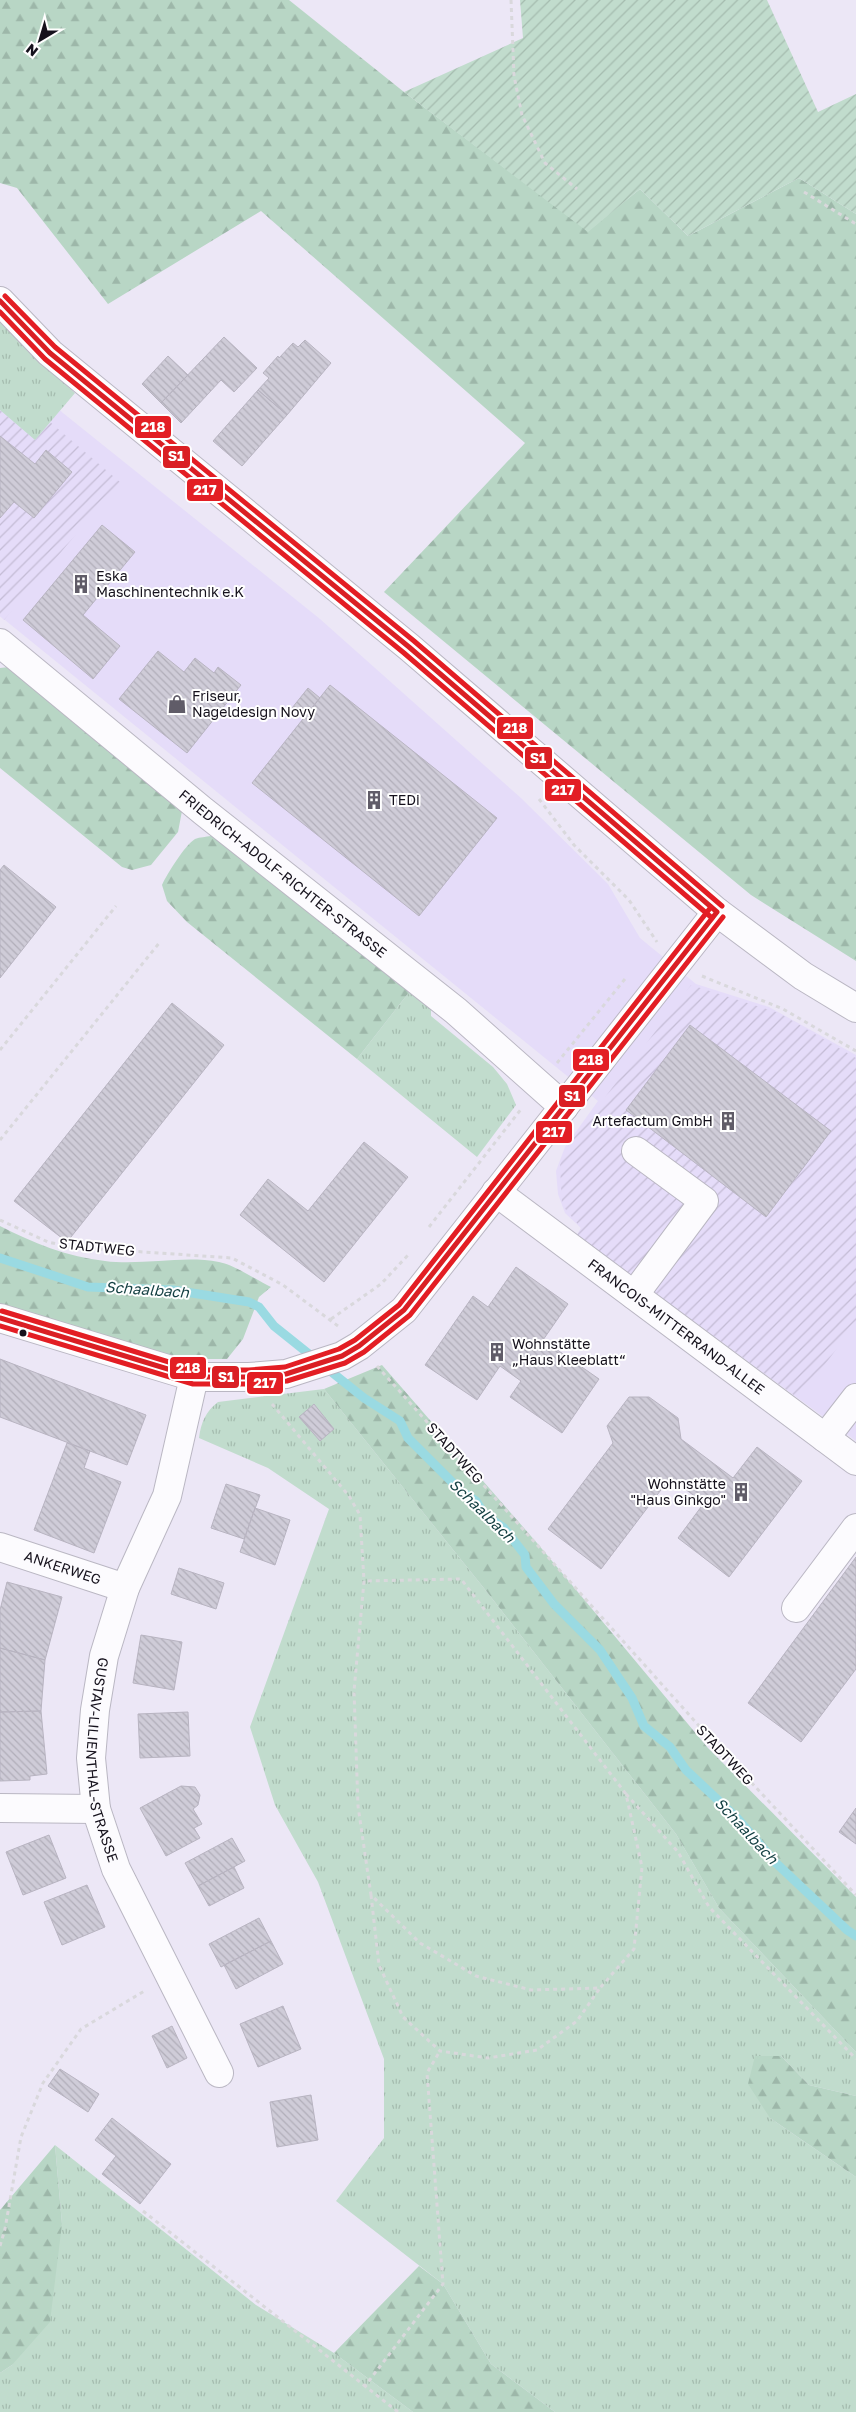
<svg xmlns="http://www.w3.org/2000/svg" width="856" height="2412" font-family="'Golos Text',sans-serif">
<defs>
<pattern id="industrial-furrows" width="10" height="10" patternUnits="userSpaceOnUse" patternTransform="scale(1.25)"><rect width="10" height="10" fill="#e5dcf9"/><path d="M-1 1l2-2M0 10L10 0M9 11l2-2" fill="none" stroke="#c4bcd5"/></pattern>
<pattern id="grass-tufts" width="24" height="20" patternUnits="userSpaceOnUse" patternTransform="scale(1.25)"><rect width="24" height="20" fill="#c1dccd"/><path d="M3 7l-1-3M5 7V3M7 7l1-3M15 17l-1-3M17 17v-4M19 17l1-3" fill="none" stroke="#a5bcaf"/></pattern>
<pattern id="forest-firs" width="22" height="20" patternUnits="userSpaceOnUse" patternTransform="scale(1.25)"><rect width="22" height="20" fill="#b8d6c5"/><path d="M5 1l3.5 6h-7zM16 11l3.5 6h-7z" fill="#9db7a9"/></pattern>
<pattern id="garden-furrows" width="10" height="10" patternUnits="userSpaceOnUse" patternTransform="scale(1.25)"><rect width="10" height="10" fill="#c1dccd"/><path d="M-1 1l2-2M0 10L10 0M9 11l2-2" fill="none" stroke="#a5bcaf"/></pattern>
<pattern id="building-back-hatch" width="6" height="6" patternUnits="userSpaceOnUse" patternTransform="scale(1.25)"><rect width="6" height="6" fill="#cfccd8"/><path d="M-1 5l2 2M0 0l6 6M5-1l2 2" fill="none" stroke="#b1aeb9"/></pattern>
</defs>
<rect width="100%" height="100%" fill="#ece7f6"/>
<!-- built -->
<path fill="#e5dcf9" d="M0,356L63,413L320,619L521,798L608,884L640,938L696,984L769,1007L856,1055V1441L577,1235L581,1228L565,1213L558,1194L556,1171L565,1147L598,1101L0,616Z"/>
<!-- industrial -->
<path fill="url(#industrial-furrows)" d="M0,410L35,440L50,422L120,482L4,620L0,616Z
M691,985L779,1013L856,1058V1323L799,1399L577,1235L581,1228L562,1205L560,1165L569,1144Z"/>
<!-- grass -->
<path fill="url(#grass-tufts)" d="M0,321L29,352L75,393L35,440L0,410Z
M410,991L431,1009V1016L493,1067L507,1084L516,1105L477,1157L357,1059Z
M324,1389L487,1592L676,1834L719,1908L856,2052V2096L809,2085L781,2056L770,2118L856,2177V2412H555L491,2364L443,2284L336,2201L384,2138V2059L318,1882L275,1805L250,1727L329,1509L268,1468L199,1438C201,1422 206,1411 218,1402Z
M55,2145L256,2305L334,2353L413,2412H0V2373L12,2365L62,2224Z"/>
<!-- forest -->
<path fill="url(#forest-firs)" d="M0,0H289L404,92L588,231L640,189L688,236L799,178L856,214V961L751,895L384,592L525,443L261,211L108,304L17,188L0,183Z
M9,667L182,811L178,832L151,865L132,870L122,867L0,768V668Z
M211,836L222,839L410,991L357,1059L187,922L167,901L162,885C167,874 185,845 195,839C200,837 206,837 211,836Z
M0,1226C33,1243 68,1257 105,1261C142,1266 182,1255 219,1262C235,1265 256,1280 271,1287L259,1297L243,1339L227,1359H188L117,1342L0,1304Z
M382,1365L537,1543L708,1748L856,1897V2052L719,1908L676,1834L487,1592L324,1389Z
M755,2056H781L809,2085L856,2096V2177L770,2118L748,2084Z
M55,2145L62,2224L50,2322L12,2365L0,2373V2210Z
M419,2266L443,2284L491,2364L555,2412H413L334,2353Z"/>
<!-- garden -->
<path fill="url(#garden-furrows)" d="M520,0H767L818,112L856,94V214L799,178L688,236L640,189L588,232L404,92L523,38Z"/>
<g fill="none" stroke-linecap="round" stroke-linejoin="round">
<!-- stream -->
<path stroke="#9adae2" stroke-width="9" d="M0,1258L88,1287L173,1290L249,1302L259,1307L274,1326L364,1398L400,1421L408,1438L461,1491L476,1501L485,1515L504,1528L525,1555L526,1567L554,1604L600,1650L632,1698L644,1726L670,1747L686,1770L737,1818L777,1864L847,1930L856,1936"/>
</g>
<!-- building -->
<path fill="url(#building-back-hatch)" stroke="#b8b4c1" d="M224,337L257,368L234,392L221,380L181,423L161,403Z
M305,340L331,363L287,415L258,390L269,378L263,373L278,356L279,358L293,343L298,347Z
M168,356L188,375L161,403L142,384Z
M258,390L287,415L242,466L213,441Z
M0,436L35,464L46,450L72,472L34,518L14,502L0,518Z
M102,525L135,552L83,615L120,646L93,679L23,620Z
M158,651L184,672L195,658L214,673L218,667L241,685L187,753L119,699Z
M330,685L497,818L419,916L252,783Z
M308,688L320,698L304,718L292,708Z
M4,865L56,907L0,978V870Z
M172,1003L224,1045L67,1242L14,1201Z
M690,1025L831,1131L766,1217L626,1110Z
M364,1142L408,1177L324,1282L240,1215L268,1179L308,1211Z
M516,1267L568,1304L543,1340L599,1379L562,1433L510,1397L521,1381L500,1366L477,1400L425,1365L473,1296L488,1307Z
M0,1359L146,1415L127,1465L0,1417Z
M629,1397H649L678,1418L681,1439L733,1478L757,1447L802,1481L729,1577L678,1538L704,1503L670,1478L601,1569L548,1529L613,1443L607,1426Z
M314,1404L334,1429L320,1441L299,1417Z
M67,1443L90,1451L84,1468L121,1482L94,1553L34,1530Z
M226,1484L260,1495L244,1539L211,1528Z
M255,1508L290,1520L275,1565L240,1552Z
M856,1557V1669L801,1742L748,1703Z
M179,1568L224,1583L216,1609L171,1594Z
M7,1582L62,1597L45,1660L0,1648V1610Z
M141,1635L182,1642L174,1690L133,1683Z
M0,1648L45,1660L41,1711L0,1712Z
M41,1711L47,1774L30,1776V1780L0,1781V1712Z
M188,1712L190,1756L140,1758L138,1714Z
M181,1786L195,1787L200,1795L198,1805L193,1809L202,1824L194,1828L200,1838L166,1856L140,1808Z
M856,1808V1844L839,1832Z
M49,1835L66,1878L23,1895L6,1852Z
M232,1838L245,1861L198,1886L185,1863Z
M234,1867L244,1888L209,1906L198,1886Z
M87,1885L105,1927L62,1945L44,1902Z
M259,1918L271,1941L221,1967L209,1944Z
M271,1941L283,1964L236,1989L224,1965Z
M283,2006L301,2049L258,2067L240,2024Z
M172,2026L187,2058L167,2068L152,2036Z
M60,2069L99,2094L88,2112L48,2086Z
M311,2095L318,2140L277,2147L270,2102Z
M112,2118L171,2164L140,2204L102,2174L116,2156L95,2140Z"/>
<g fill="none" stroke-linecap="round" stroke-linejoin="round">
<!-- minor casing -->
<g stroke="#bab7c3" stroke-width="30">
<g id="minor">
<path id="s1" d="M0,643L203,811L456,1011L564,1107"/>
<path id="s2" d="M496,1192L856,1461"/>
<path d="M634,1295L704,1201L636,1151"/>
<path d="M0,1318L194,1377H249L286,1374L342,1356L359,1346L404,1310L717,912"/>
<path id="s3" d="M194,1377L167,1496L125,1588L104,1656L95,1710L91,1758L96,1809L116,1869L219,2073"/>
<path d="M825,1438L856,1398"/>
<path id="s4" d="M0,1547L125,1588"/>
<path d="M796,1608L856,1528"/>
<path d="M0,1808L96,1809"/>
</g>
</g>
<!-- major casing -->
<g stroke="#bab7c3" stroke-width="30">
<path id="major" d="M0,301L50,353L409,647L717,912L803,976L856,1008"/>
</g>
<!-- path -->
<path stroke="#d9d8dc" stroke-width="3" stroke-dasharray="4 4" stroke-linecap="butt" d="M511,0L514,76L522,115L545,163L577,189
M804,192L856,224
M539,799L574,845L629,900L657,942
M702,976L783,1009L856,1051
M0,1050L116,906
M557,1063L625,979
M0,1140L160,942
M0,1220L48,1242L71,1247L232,1258L283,1285L338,1326
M429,1227L522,1108
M331,1319L381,1284L409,1254
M377,1366L709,1737L856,1895
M272,1404L349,1496L360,1515L364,1581L354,1691L358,1806L371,1895L420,1943L476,1976L531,1990L600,1988L634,1949L642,1867L626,1794L461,1579L364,1581
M626,1794L678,1852L709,1907L856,2059
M371,1895L379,1965L403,2017L440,2051L488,2058L537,2050L577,2021L600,1988
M143,2211L365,2386
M0,2246L5,2229L21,2137L43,2083L81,2029L146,1990
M398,2412L365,2386L443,2284L427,2073L440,2051"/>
<!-- minor -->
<use href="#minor" stroke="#fcfbfe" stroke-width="28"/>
<!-- major -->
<use href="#major" stroke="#fcfbfe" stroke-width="28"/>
<!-- bus-1 casing -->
<g stroke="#fff" stroke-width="9">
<path id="bus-1" d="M0,301L50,353L409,647L717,912
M0,1318L194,1377H249L286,1374L342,1356L359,1346L404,1310L717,912"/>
</g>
<!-- bus-2 casing -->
<g stroke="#fff" stroke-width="9">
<path id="bus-2" d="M0,312L45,359L404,653L712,918
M0,1326L193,1384H249L287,1381L345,1363L364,1352L410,1315L723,917"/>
</g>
<!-- bus-3 casing -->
<g stroke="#fff" stroke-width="9">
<path id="bus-3" d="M5,296L55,347L414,641L722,906
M2,1311L195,1370H249L285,1367L339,1349L355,1340L399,1305L711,907"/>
</g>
<!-- bus-1 -->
<use href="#bus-1" stroke="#da1f24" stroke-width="5"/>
<!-- bus-2 -->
<use href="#bus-2" stroke="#e31e24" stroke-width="5"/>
<!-- bus-3 -->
<use href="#bus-3" stroke="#e31e24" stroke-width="5"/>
</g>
<!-- icons -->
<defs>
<g id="building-bare" transform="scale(1.5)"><path d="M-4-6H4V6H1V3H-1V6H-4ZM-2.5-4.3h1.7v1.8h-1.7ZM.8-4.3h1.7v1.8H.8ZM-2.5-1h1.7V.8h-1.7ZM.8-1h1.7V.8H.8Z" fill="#605c68" stroke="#fff" stroke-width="2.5" paint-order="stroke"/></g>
<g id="shop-bare" transform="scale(1.5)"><path d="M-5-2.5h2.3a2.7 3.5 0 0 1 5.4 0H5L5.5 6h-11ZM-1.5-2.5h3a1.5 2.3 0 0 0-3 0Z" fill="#605c68" stroke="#fff" stroke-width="2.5" paint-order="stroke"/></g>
</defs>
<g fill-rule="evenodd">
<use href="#building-bare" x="81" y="584"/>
<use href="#shop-bare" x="177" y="704"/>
<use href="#building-bare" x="374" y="800"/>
<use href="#building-bare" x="728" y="1121"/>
<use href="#building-bare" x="497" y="1352"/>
<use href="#building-bare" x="741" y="1492"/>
</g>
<!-- markers -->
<circle fill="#15111c" stroke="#fff" stroke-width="2" cx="23" cy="1333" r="4.5"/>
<g text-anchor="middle" stroke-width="4" stroke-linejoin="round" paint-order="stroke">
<!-- poi labels -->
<g font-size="14" fill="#15111c" stroke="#fff" text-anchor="start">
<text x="96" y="581">Eska<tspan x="96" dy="16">Maschinentechnik e.K</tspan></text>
<text x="192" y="701">Friseur,<tspan x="192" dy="16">Nageldesign Novy</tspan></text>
<text x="389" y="805">TEDi</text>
<text x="713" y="1126" text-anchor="end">Artefactum GmbH</text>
<text x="512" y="1349">Wohnstätte<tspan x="512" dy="16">„Haus Kleeblatt“</tspan></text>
<text x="726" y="1489" text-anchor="end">Wohnstätte<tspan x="726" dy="16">"Haus Ginkgo"</tspan></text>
</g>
<!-- street labels -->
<g font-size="14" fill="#15111c" stroke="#fff">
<text dy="5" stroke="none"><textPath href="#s1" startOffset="365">FRIEDRICH-ADOLF-RICHTER-STRASSE</textPath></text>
<text transform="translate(97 1247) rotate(6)" y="5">STADTWEG</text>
<text dy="5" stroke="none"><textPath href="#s2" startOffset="225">FRANCOIS-MITTERRAND-ALLEE</textPath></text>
<text transform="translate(455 1453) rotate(48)" y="5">STADTWEG</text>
<text dy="5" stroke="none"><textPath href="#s4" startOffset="66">ANKERWEG</textPath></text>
<text transform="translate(725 1755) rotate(47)" y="5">STADTWEG</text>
<text dy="5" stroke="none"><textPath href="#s3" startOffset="400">GUSTAV-LILIENTHAL-STRASSE</textPath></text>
</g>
<!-- water labels -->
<g font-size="15" font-style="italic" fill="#133f42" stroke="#fff">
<text transform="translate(147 1290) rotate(4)" y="5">Schaalbach</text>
<text transform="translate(482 1511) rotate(44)" y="5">Schaalbach</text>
<text transform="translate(746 1831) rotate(47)" y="5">Schaalbach</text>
</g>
</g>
<g stroke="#fff" stroke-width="2">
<rect x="134" y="415" width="38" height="24" rx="5" fill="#e31e24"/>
<rect x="162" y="445" width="29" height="24" rx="5" fill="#da1f24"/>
<rect x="186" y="478" width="38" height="24" rx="5" fill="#e31e24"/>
<rect x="496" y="716" width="38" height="24" rx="5" fill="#e31e24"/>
<rect x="524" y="746" width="29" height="24" rx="5" fill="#da1f24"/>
<rect x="544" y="778" width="38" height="24" rx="5" fill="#e31e24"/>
<rect x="572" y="1048" width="38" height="24" rx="5" fill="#e31e24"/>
<rect x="558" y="1084" width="28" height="24" rx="5" fill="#da1f24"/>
<rect x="535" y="1120" width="38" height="24" rx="5" fill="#e31e24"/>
<rect x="169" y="1356" width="38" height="24" rx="5" fill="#e31e24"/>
<rect x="211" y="1365" width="29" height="24" rx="5" fill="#da1f24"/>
<rect x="246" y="1371" width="38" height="24" rx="5" fill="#e31e24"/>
</g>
<g font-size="14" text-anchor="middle" font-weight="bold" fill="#fff">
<text x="153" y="432">218</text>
<text x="176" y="461">S1</text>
<text x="205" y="495">217</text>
<text x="515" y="733">218</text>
<text x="538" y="763">S1</text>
<text x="563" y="795">217</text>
<text x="591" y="1065">218</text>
<text x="572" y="1101">S1</text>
<text x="554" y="1137">217</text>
<text x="188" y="1373">218</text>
<text x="226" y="1382">S1</text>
<text x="265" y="1388">217</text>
</g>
<!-- north arrow -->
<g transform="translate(40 40) rotate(218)" stroke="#ffffff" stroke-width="4" paint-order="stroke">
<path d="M0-4L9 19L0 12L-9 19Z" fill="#15111c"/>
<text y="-8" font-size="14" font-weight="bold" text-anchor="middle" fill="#15111c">N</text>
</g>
</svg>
